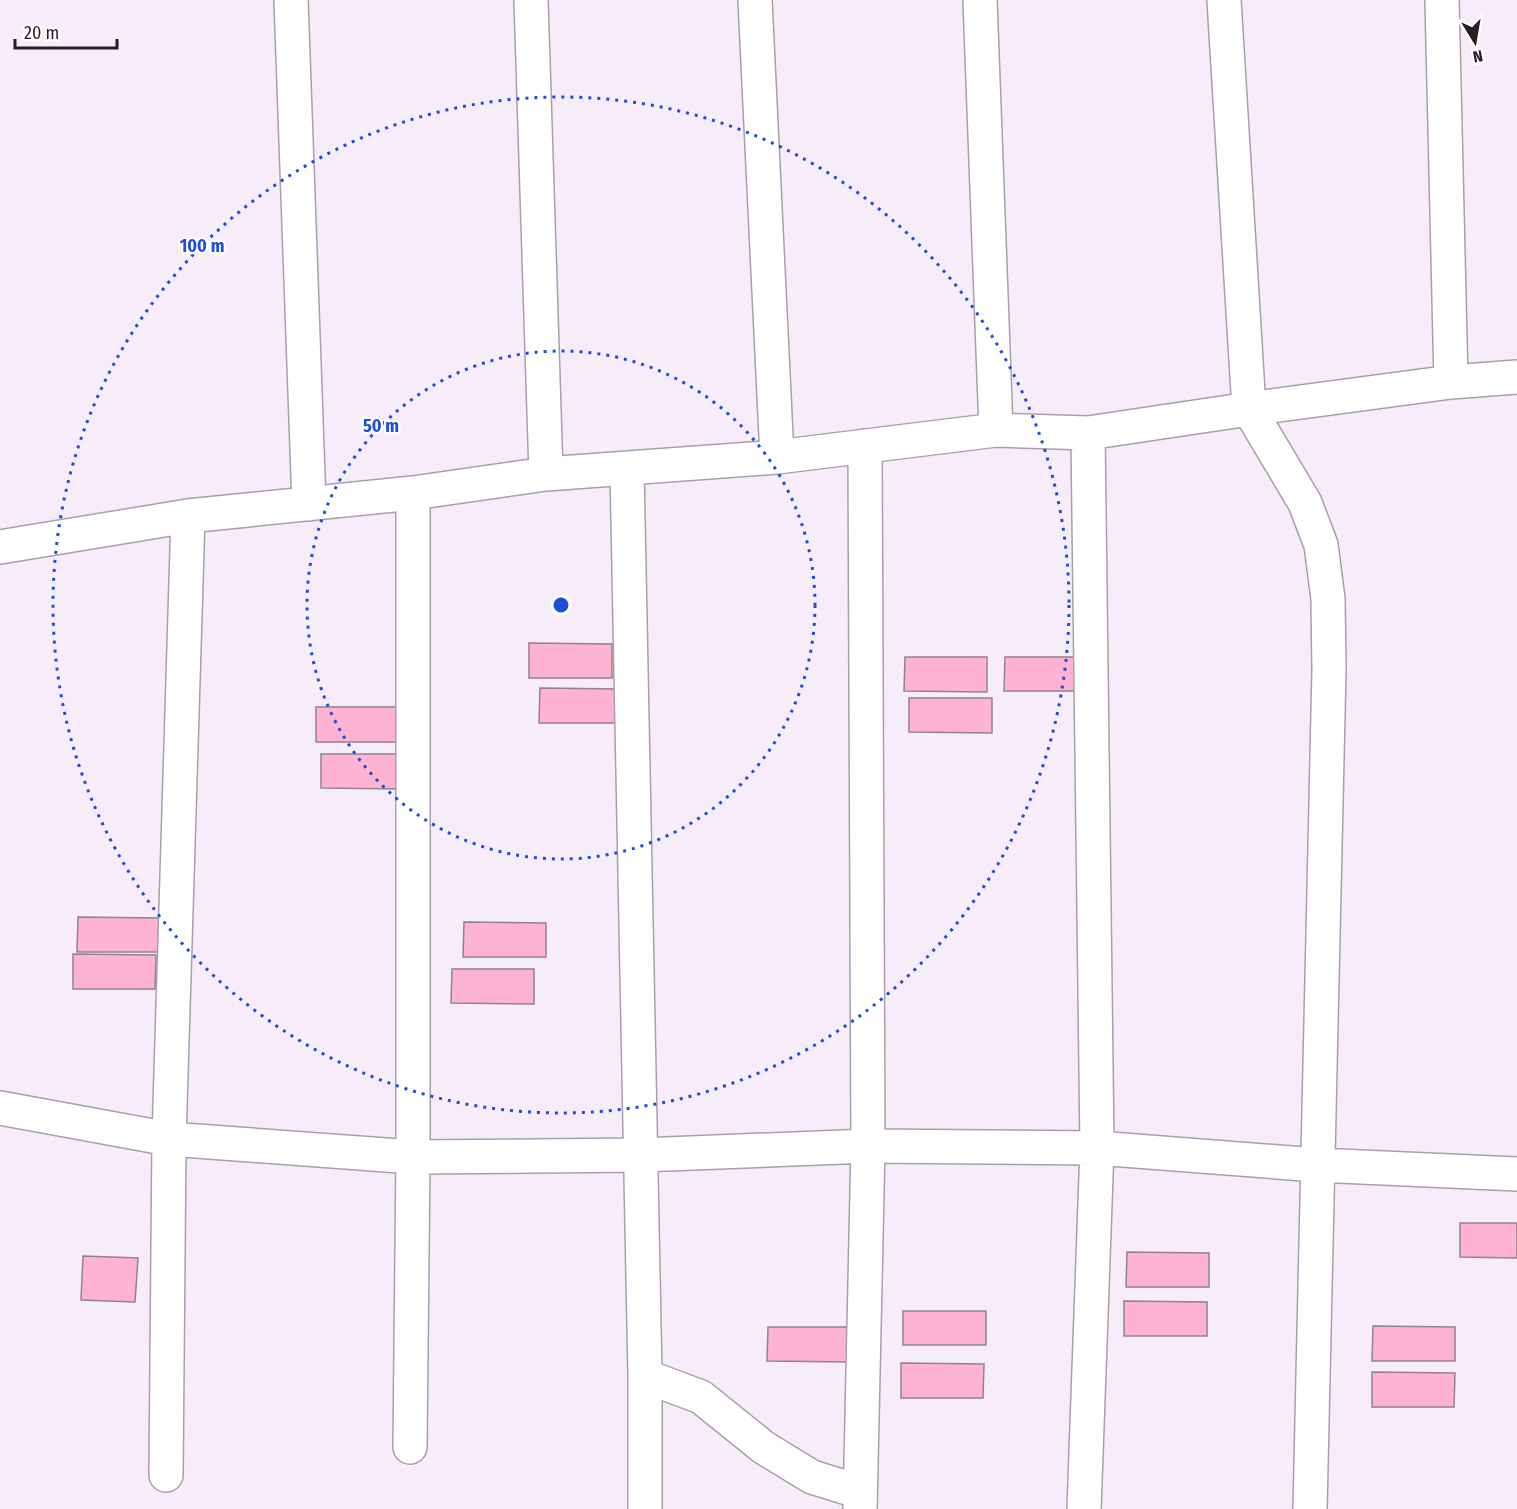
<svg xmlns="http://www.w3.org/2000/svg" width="1517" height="1509" font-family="'Fira Sans Condensed',sans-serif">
<rect width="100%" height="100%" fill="#f7edfa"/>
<!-- building -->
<path fill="#fdb3d1" stroke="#928389" stroke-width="1.5" d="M529,643L612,644V678H529Z
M905,657H987V692L904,691Z
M1005,657H1087V691H1004Z
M540,688L622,689V723H539Z
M909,698H992V733L909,732Z
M316,707H399V742H316Z
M321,754H404V789L321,788Z
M78,917L160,918V952H77Z
M464,922L546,923V957H463Z
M73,954L156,955L155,989H73Z
M452,969H534V1004L451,1003Z
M1460,1223H1517V1258L1460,1257Z
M1127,1252L1209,1253V1287H1126Z
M83,1256L138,1258L135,1302L81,1300Z
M1124,1301L1207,1302V1336H1124Z
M903,1311H986V1345H903Z
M1373,1326L1455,1327V1361H1372Z
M768,1327H850V1362L767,1361Z
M901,1363L984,1364L983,1398H901Z
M1372,1372L1455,1373L1454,1407H1372Z"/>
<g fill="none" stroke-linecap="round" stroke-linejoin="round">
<!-- minor casing -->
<g stroke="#a99fac" stroke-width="36">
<path id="minor" d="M291,0L309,504
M531,0L546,474
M755,0L777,457
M980,0L996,430
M1224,0L1249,409L1305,503L1321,545L1328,599L1329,670L1310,1509
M1442,0L1451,382
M627,469L645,1376V1509
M0,547L188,516L413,493L546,474L777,457L996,430L1088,433L1249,409L1451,382L1517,377
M0,1108L169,1139L413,1157L641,1155L868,1146L1097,1148L1317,1165L1517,1174
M645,1376L701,1397L763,1447L812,1477L860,1492
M410,1447L413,1157V493
M166,1475L169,1139L188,516
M860,1509L868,1146L865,446
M1084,1509L1097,1148L1088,433"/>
</g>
<!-- minor -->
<use href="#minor" stroke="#fff" stroke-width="33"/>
</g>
<!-- distance rings -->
<g fill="none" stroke="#1d4ed8" stroke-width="3" stroke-dasharray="3 6">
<circle cx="561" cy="605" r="254"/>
<circle cx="561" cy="605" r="508"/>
</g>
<circle cx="561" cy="605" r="9" fill="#1d4ed8" stroke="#fefefe" stroke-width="3"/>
<g font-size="18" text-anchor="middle" font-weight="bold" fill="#1d4ed8" stroke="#fefefe" stroke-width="4.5" stroke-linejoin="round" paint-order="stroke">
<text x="202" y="252">100 m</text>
<text x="381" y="432">50 m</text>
</g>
<!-- north arrow -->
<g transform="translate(1475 42) rotate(169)" stroke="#fefefe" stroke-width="4.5" paint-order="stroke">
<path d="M0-4.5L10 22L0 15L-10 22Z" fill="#231f24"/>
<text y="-9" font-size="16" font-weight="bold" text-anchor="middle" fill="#231f24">N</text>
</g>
<!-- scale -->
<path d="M15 39v9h102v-9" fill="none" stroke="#231f24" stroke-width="3"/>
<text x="24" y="39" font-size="18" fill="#231f24" stroke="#fefefe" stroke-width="4.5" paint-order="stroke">20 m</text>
</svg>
